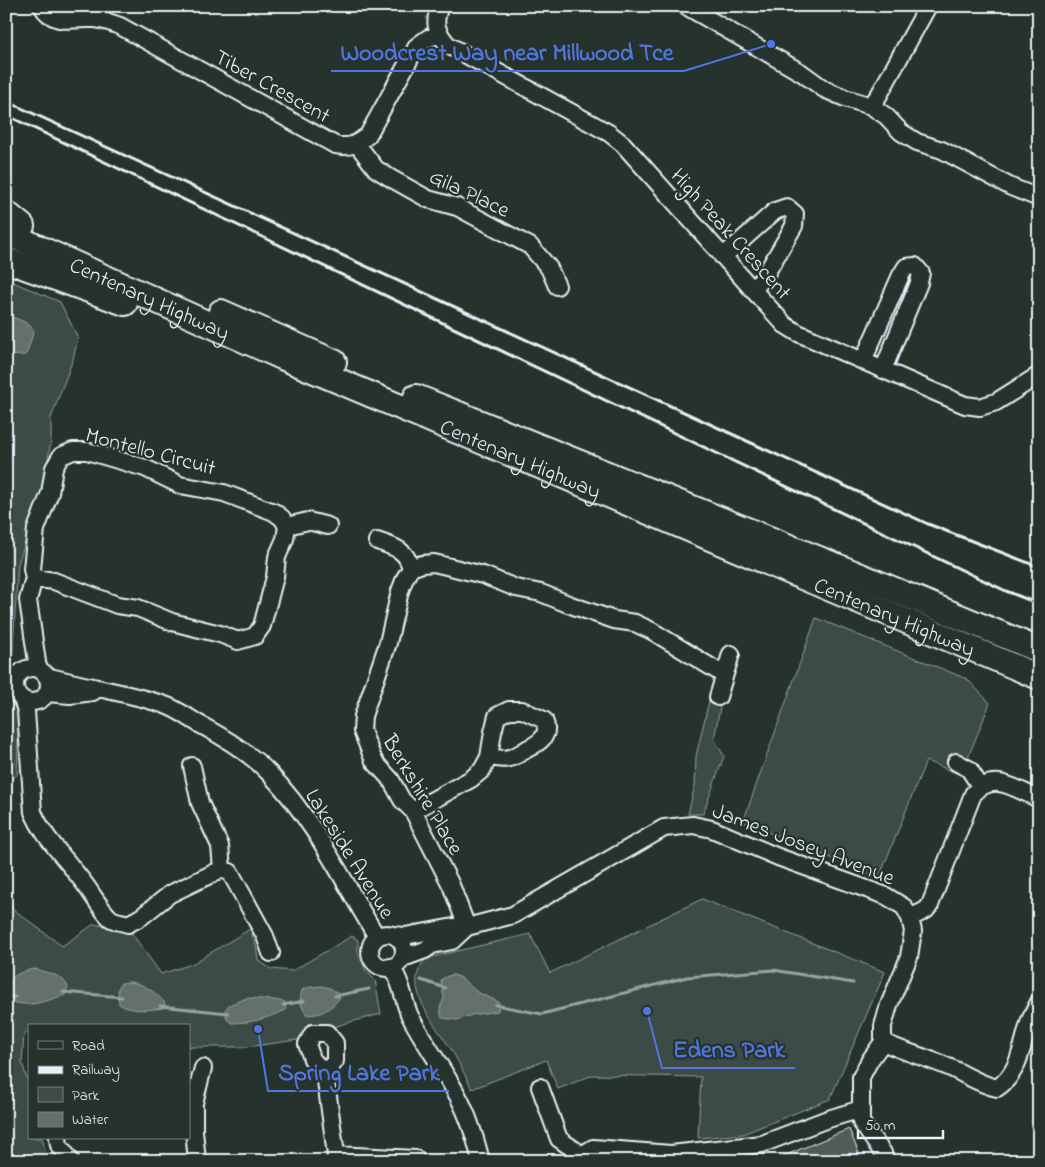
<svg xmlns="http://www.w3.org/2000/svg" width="1045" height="1167" font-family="'Indie Flower',sans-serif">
<rect width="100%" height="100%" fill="#26332d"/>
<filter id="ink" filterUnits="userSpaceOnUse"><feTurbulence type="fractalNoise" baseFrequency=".02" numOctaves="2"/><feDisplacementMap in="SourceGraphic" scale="10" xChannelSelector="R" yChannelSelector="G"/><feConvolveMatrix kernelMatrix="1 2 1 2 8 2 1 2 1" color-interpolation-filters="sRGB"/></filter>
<g filter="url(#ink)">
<!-- green -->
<path fill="#3e4b47" stroke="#939ea0" d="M6,279L60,302L78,338L73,359L51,418V441L44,484L18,564L10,700L19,714L17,775L6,783Z
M816,618L967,679L990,703L961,775L926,761L879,878L743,822Z
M712,688L720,708L714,739L724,756L703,814H688L695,785L696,756Z
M702,899L885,972L830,1099L743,1134L698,1138L701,1077L593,1075L558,1089L546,1060L472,1089C466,1077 460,1065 454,1054C438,1027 398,987 427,958L530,934L550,973Z
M6,900L13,909L62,946L94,924L130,931L161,974L192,964L250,929L256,945L258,960L271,969L292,971L352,936L358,940V953L366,971L375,980L381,1014L343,1024L297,1040L246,1047H189V1026H29V1033H24L22,1062L29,1087V1138H42L48,1161H6Z"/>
<!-- water -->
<path fill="#636f6d" stroke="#98a3a5" d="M6,315C16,319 29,321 34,331L26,355L6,356Z
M35,969C46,973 63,974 68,987L65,995C48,1000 31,1008 13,1002L10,990L11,979C18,973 25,970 35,969Z
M452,975L460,977L477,992L499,1002L498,1011L472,1015L457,1020L442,1018L440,1008L444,998L441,980L445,977Z
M129,982C144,983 155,992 165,1003L163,1008C148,1010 132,1012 119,1004L118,989L121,983Z
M321,986L330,988L339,994V999C331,1008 319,1017 306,1014C301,1006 298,998 303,989L311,987Z
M247,998L274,1000L285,1002L286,1010C268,1018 251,1023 231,1023L227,1019L225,1010L229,1005Z
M6,1116L12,1148L6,1158Z"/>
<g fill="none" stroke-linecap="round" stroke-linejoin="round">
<!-- stream -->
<path stroke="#98a3a5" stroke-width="3" d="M421,980L445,988
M63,992L122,997
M335,996L369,989
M6,997H15
M283,1005L304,1001
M496,1005L542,1014L687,977L773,970L853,983
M160,1006L228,1013"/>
</g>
<!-- building -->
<path fill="#505c59" stroke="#e8f1f8" d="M849,1129L862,1161H772L808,1146Z"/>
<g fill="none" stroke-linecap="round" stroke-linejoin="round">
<!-- minor casing -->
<g stroke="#e8f1f8" stroke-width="20">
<path id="minor" d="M42,6C53,26 74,18 93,19C102,19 111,23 120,26L335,145C350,148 356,145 368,135L417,46L428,38L439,35
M440,6C433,23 436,31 448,45L609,133L623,144L753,290L785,325L798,333L965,405L980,407L996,402L1039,375
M686,6L802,73L824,89L845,98L871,106L886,116L901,132L917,142L942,150L1011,187L1039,198
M871,106L879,95L928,6
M357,144L376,169L392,179L428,199L457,207L530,246L549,268L557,286
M722,256L733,248L775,211L787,207L795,214L794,226L764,277L753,290
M863,361L901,275L906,267L915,266L921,273L919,283L883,370
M287,526L308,521L328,526
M377,541C394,547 406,549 411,568
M34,578L54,581L117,605L138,608L172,622L220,634L238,641L255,636L262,626L275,577L277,557L285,539L287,526L282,518L274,512L224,493L180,485L145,468L87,451H73L61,456L54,468L50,493L36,529L32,569L34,578L28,600L38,669
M15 685a17 17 0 1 1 34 0a17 17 0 1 1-34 0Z
M47,676C86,687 126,692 165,705C177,709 189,718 201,725C225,738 250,753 269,773C315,821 343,881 377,937
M47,693L70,695L93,692
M718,697L731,654
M22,699L26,711L33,812C44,838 63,855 80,878C91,891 98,906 110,918C115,922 123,922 128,924L141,917L170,894L222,869L230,872L235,881L265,936L271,953
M956,762L969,769L980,786
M192,766L200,803L220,846L222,869
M413,811L471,779L482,770L489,757L493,732L497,716L509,710H522L544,720C551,736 539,743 527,749C521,753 515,757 509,758C503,760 496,758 489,757
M910,918L926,910L930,905L973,794C994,771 1015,789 1039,799
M467,927L451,885L413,811L402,800L391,780L374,761L362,731L363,716L388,643L400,591L405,578L411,568L422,564L434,563L483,575L516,588L541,593L568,604L614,620L635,623L652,631L724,675
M370 951a17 17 0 1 1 34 0a17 17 0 1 1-34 0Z
M393,935L405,936L459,926L467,927L513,915L664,828L693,825L712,829L778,857L886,896L904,907L910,918L913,931L909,957L889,1005L883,1026V1042L870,1060L861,1077V1122L883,1153L885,1161
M403,958L425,950L432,945L452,941L467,927
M390,967C402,979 403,1001 410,1016C423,1041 440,1064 454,1089C467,1111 475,1136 481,1161
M883,1042C904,1052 925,1057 946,1066C964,1073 978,1084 997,1088C1020,1073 1022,1044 1030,1020C1033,1014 1036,1008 1039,1002
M325,1074L335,1061V1043L327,1033H313L307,1044L312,1059L325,1074L336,1155L335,1161
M540,1087L559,1139L582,1155
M58,1138L59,1145L71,1161
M336,1155L416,1159
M197,1161L194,1131V1103L203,1068
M578,1161L582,1155L593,1148L671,1154L762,1144L825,1120L861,1109"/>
</g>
<!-- highway casing -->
<g stroke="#e8f1f8" stroke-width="28">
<g id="highway">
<path d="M6,213L22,226"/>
<path id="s1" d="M6,233L282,357L1039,677"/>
<path d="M6,260L125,303"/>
<path d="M221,312L334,362"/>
<path d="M416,397L839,567L1039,650"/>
</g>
</g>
<!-- minor -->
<use href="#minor" stroke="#26332d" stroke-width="16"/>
<!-- highway -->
<use href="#highway" stroke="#26332d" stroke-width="24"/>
<!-- rail -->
<path stroke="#e8f1f8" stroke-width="3" d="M6,101L928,524L1039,567
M6,115L1006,591L1039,604"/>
</g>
</g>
<g text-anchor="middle" stroke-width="4.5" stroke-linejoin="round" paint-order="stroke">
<!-- street labels -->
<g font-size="22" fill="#e8f1f8" stroke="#26332d">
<text transform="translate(273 85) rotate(29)" y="8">Tiber Crescent</text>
<text transform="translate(470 192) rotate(25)" y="8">Gila Place</text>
<text transform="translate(732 233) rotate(48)" y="8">High Peak Crescent</text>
<text dy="8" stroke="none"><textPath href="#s1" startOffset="158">Centenary Highway</textPath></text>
<text transform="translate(151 450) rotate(15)" y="8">Montello Circuit</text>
<text dy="8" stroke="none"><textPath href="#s1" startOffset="562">Centenary Highway</textPath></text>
<text dy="8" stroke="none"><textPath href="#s1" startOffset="968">Centenary Highway</textPath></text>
<text transform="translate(424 794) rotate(59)" y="8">Berkshire Place</text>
<text transform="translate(804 843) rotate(21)" y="8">James Josey Avenue</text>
<text transform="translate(351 853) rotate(58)" y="8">Lakeside Avenue</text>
</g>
</g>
<!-- callouts -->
<path fill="none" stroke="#5077e0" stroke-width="2" d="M771 44L684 71H331M647 1011L662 1068H795M258 1029L268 1091H449"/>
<g fill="#5077e0" stroke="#26332d" stroke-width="2">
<circle cx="771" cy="44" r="5"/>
<circle cx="647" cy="1011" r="5"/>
<circle cx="258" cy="1029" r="5"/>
</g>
<g font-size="24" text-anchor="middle" font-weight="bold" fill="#5077e0" stroke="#26332d" stroke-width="4.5" stroke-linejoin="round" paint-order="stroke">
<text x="507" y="60">Woodcrest Way near Millwood Tce</text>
<text x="729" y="1057">Edens Park</text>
<text x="359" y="1080">Spring Lake Park</text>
</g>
<!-- margin -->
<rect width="1045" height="1167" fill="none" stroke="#26332d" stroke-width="25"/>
<rect x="12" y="12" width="1020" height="1142" fill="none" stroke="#e8f1f8" stroke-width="2" filter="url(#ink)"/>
<!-- legend -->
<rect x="28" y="1024" width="162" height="115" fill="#26332d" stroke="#747f7e"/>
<rect x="38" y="1041" width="25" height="8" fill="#26332d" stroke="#747f7e"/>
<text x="72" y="1050" font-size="15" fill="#e8f1f8">Road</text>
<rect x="38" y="1066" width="25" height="8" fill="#e8f1f8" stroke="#747f7e"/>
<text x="72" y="1074" font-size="15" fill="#e8f1f8">Railway</text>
<rect x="38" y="1087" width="25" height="15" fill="#3e4b47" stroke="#747f7e"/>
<text x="72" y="1100" font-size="15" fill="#e8f1f8">Park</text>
<rect x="38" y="1112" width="25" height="15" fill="#636f6d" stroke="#747f7e"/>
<text x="72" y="1124" font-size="15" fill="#e8f1f8">Water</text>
<!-- scale -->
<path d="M858 1130v8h85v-8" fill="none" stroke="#e8f1f8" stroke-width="2.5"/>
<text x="865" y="1130" font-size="15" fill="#e8f1f8" stroke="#26332d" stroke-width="4" paint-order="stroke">50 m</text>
</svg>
